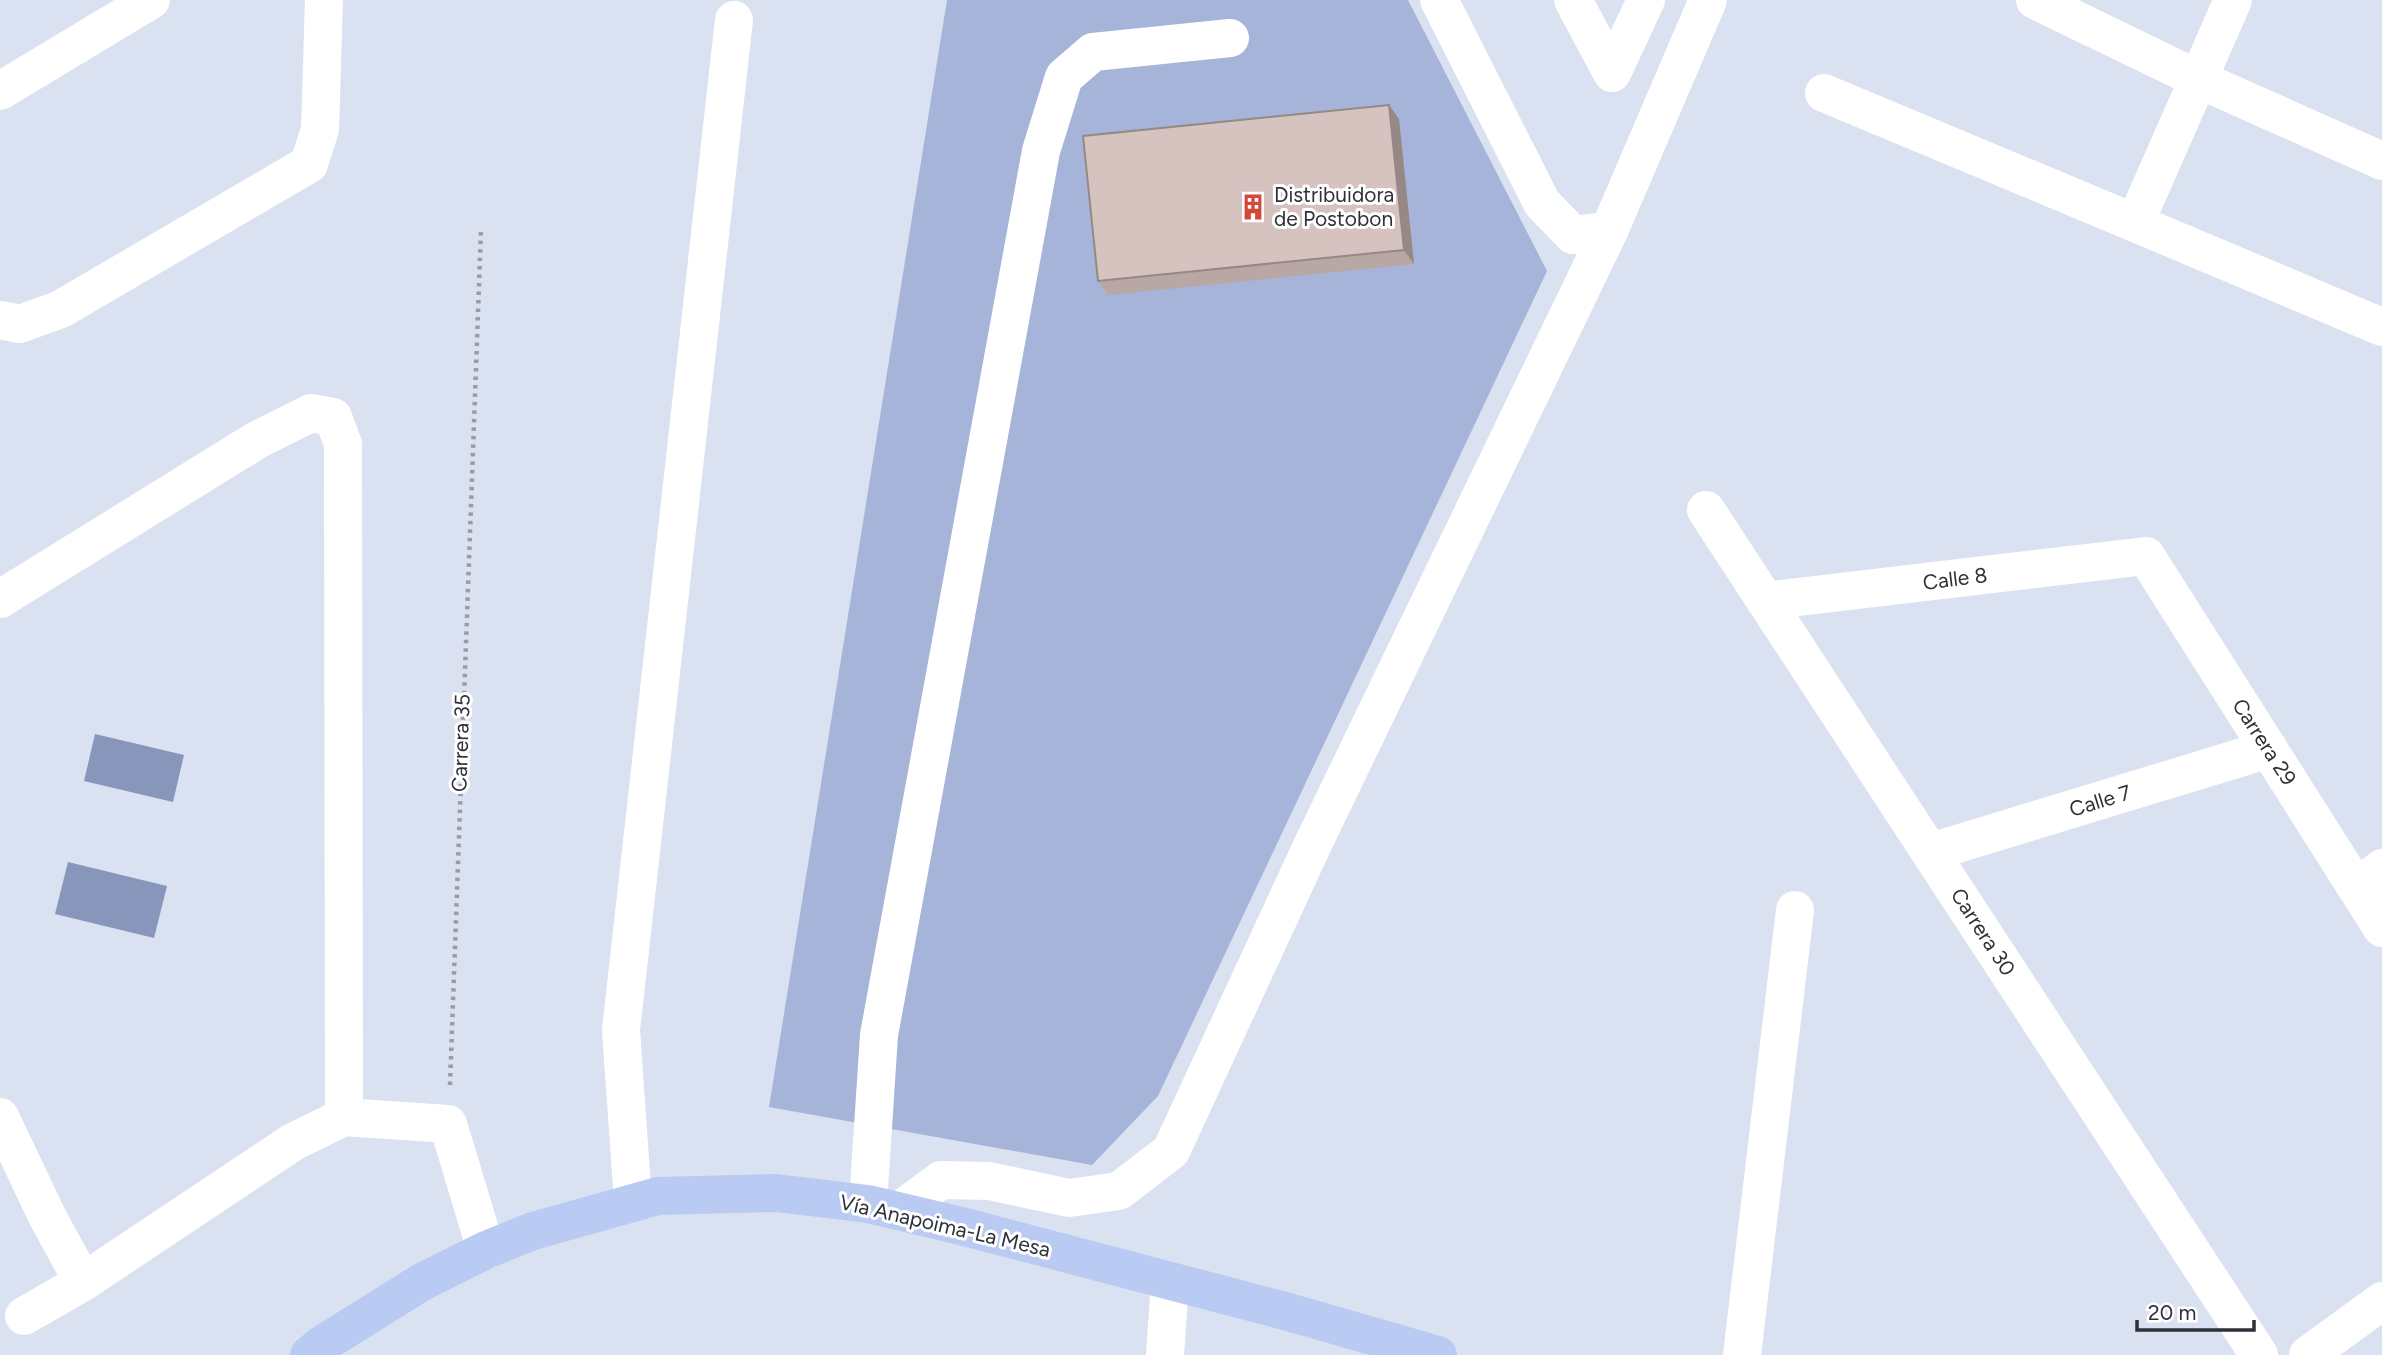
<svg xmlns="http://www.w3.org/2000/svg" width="2382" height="1355" font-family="Figtree,sans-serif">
<rect width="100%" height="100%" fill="#dae1f1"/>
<!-- green -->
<path fill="#a6b4d9" d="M947,0H1408L1547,271L1158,1096L1092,1165L769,1107Z"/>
<!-- water -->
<path fill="#8796ba" d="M95,734L184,755L173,802L84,781Z
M68,862L167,886L154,938L55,914Z"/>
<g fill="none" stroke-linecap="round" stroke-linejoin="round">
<!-- path -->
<path stroke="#979ca8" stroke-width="4.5" stroke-dasharray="3.5 5" stroke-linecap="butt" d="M450,1085L481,230"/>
<!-- minor -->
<path stroke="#fff" stroke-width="38" d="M1439,0L1542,203L1573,235L1609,231
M1573,0L1612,73
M2035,0L2198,79L2382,161
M1612,73L1646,0
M0,91L151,0
M1824,93L2135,223L2233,0
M2135,223L2382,327
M0,320L20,324L61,309L309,164L320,129L324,0
M1706,510L2259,1355
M0,599L257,440L311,413L333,417L343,444L344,1117
M1765,601L2146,556L2382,928
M1931,852L2269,749
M2357,888L2382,868
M0,1117L47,1216L83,1282
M633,1202L621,1030L734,20
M868,1204L879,1035L1041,151L1064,77L1093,52L1230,38
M899,1211L941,1180L989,1181L1069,1198L1119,1191L1171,1151L1312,846L1609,231L1708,0
M24,1316L83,1282L293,1142L344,1117L448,1124L486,1250
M1165,1355L1170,1282
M1742,1355L1795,910
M2308,1355L2382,1301"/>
<!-- major -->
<path stroke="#b9caf3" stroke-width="38" d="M309,1355L321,1345L422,1282L486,1250L533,1231L658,1196L776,1193L868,1204L961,1226L1285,1311L1438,1355"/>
</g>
<!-- wall -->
<path fill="#b8a7a3" d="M1399,119L1414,264L1108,295L1098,281Z"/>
<!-- shaded-wall -->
<path fill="#968885" d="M1389,105L1399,119L1414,264L1404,250Z"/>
<!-- building -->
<path fill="#d6c2be" stroke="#968885" stroke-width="2" d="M1389,105L1404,250L1098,281L1083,136Z"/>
<!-- icons -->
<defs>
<g id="building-bare" transform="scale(2.1)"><path d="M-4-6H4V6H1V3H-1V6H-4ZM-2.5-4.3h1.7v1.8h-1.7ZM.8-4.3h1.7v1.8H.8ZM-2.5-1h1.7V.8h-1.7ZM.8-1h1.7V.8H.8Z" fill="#d54838" stroke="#fff" stroke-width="2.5" paint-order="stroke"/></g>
</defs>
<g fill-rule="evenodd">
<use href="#building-bare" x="1253" y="207"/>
</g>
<g text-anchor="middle" stroke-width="6" stroke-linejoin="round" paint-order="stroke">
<!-- poi labels -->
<g font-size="21" fill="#2e3137" stroke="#fff" text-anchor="start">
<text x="1274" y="202">Distribuidora<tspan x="1274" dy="24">de Postobon</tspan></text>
</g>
<!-- street labels -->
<g font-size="21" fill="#2e3137" stroke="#fff">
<text transform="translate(1955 579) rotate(-7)" y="7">Calle 8</text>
<text transform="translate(2264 742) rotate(57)" y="7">Carrera 29</text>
<text transform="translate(461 743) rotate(-88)" y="7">Carrera 35</text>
<text transform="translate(2100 801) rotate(-17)" y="7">Calle 7</text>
<text transform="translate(1983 932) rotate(57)" y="7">Carrera 30</text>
<text transform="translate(945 1226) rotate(13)" y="7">Vía Anapoima-La Mesa</text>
</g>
</g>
<!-- scale -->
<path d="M2137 1320v10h117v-10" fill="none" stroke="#2e3137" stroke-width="3.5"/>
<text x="2148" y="1320" font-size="21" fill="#2e3137" stroke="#ffffff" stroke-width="5" paint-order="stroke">20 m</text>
</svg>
